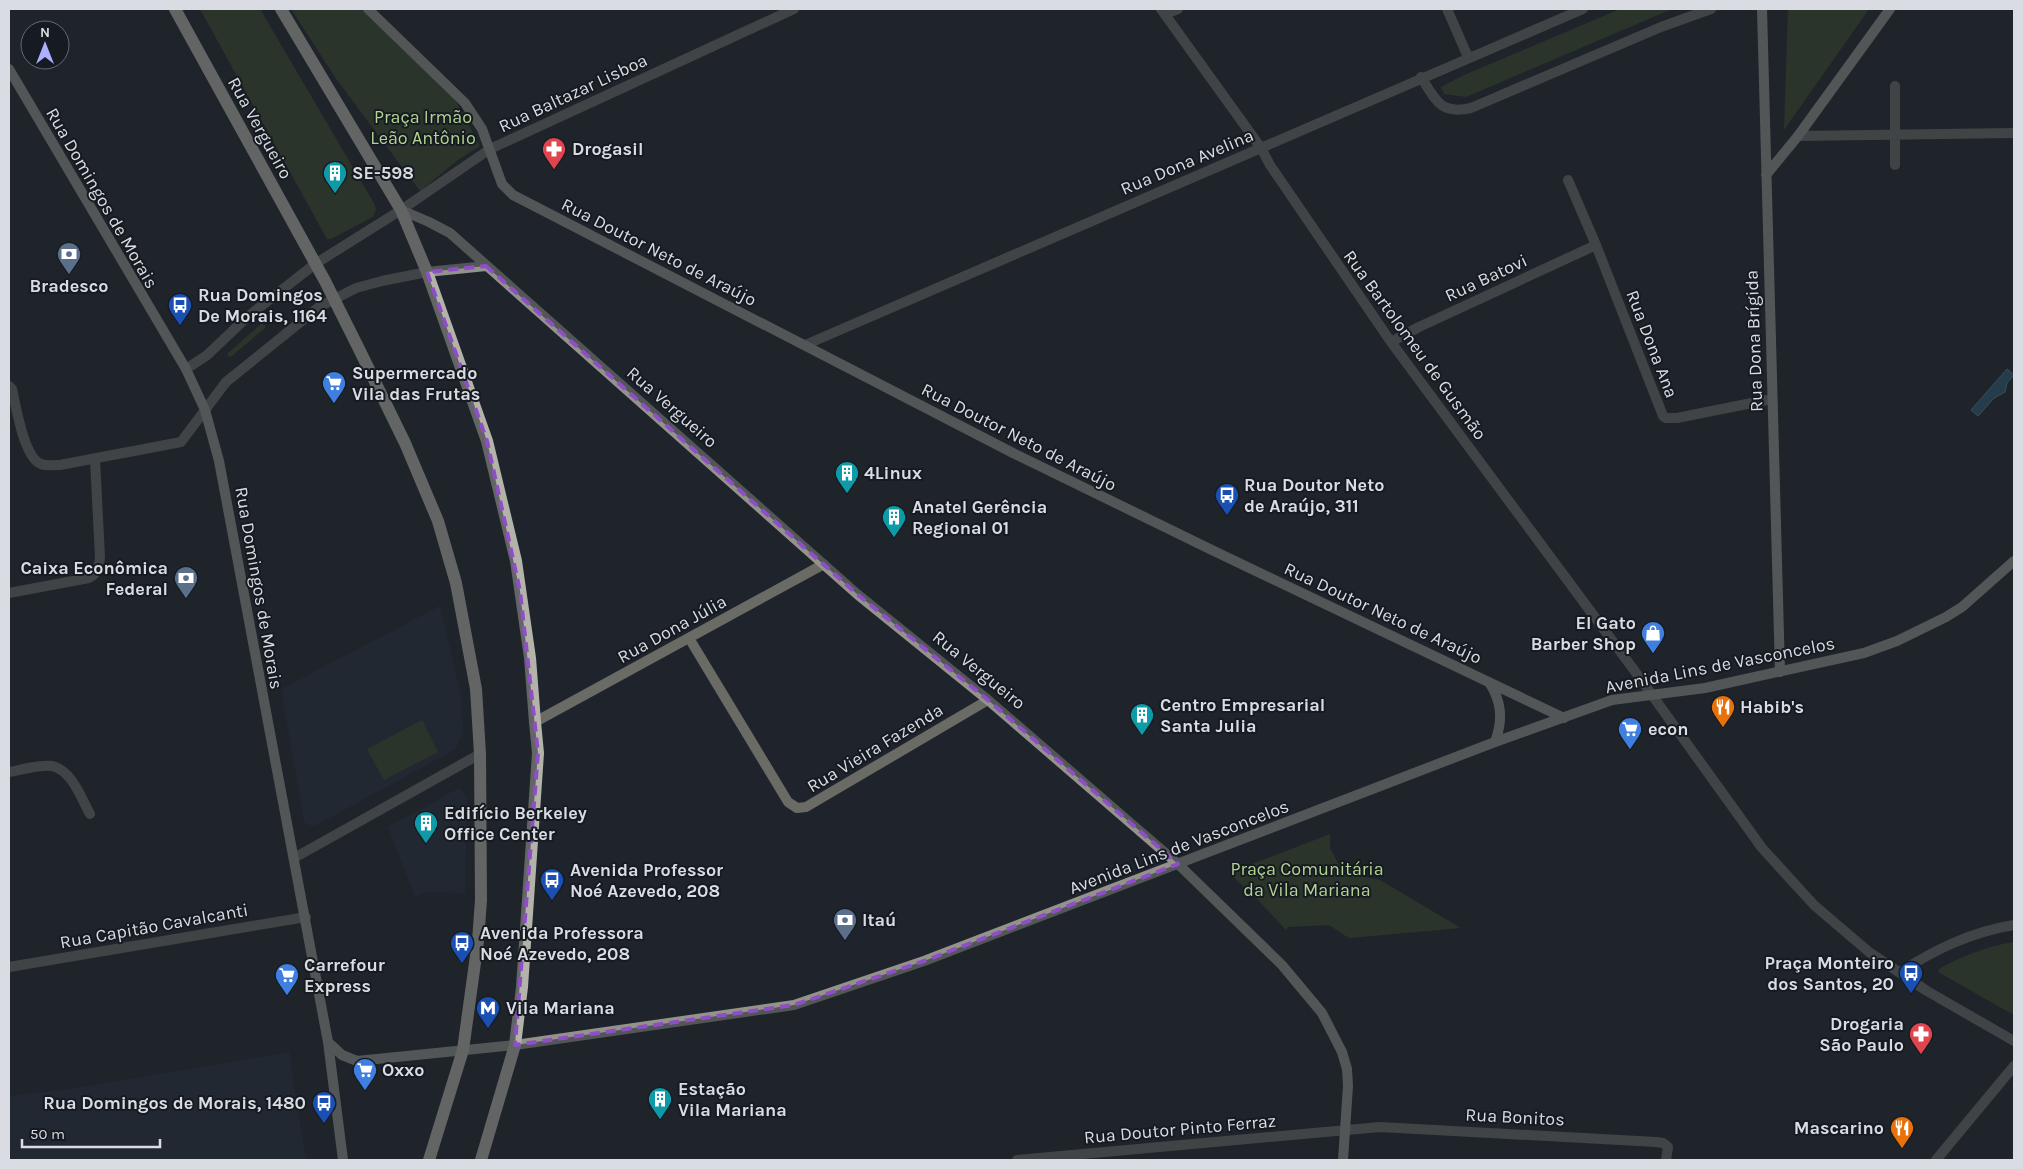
<svg xmlns="http://www.w3.org/2000/svg" width="2023" height="1169" font-family="Karla,sans-serif">
<rect width="100%" height="100%" fill="#1f242c"/>
<!-- built -->
<path fill="#252d3a" d="M440,606L461,695L463,731L456,749L315,826L308,825L304,821L281,689Z
M459,788L463,791L467,799L465,893L427,892L415,897L388,827Z
M289,1052L306,1160H9V1096L77,1088Z"/>
<!-- green -->
<path fill="#394829" d="M200,9H260L375,205L376,209L373,217L331,239H327Z
M291,9H361L456,101L480,146L458,160L420,191L337,80Z
M1620,9H1672L1466,97L1444,94L1441,87L1462,76Z
M1788,9H1869L1784,130Z
M261,324L265,325V328L232,356L228,357V353Z
M422,720L438,752L384,780L367,749Z
M1330,834V848L1338,863L1361,876L1380,880L1461,928L1349,938L1329,925L1288,927L1286,930L1258,900L1229,873Z
M2014,942V1015L1938,972L1939,969C1962,956 1988,946 2014,942Z"/>
<!-- water -->
<path fill="#2a5971" stroke="#5e8093" d="M2007,369L2014,375L2007,383L2005,392L1994,398L1978,416L1971,410Z"/>
<g fill="none" stroke-linecap="round" stroke-linejoin="round">
<!-- street -->
<path stroke="#6b6b66" stroke-width="10" d="M1161,9L1261,148L1270,165L1391,342L1634,670L1762,848L1814,905L1869,952L1927,991L2014,1041
M1447,9L1468,57
M1165,14L1178,9
M1421,77C1436,100 1440,115 1471,108L1661,27L1711,9
M1895,86V165
M1798,136L2014,133
M1568,180L1596,245L1663,416L1666,418H1677L1772,399
M1391,342L1419,327L1596,245
M805,345L1583,9
M186,369L206,356L246,318L315,264L401,210L490,149L794,9
M9,386L12,389C16,406 24,458 41,464C46,466 55,465 60,465L181,442L226,382L319,307L356,288L382,281L427,272
M9,593L89,578C98,573 99,567 100,557L95,459
M689,638L788,802L797,808L806,807L988,700
M535,722L824,564
M9,772C20,770 41,764 52,766C72,770 81,798 90,814
M294,858L480,754
M9,967L306,917
M1900,972C1936,949 1971,932 2014,925
M1017,1160L1380,1127L1656,1142L1663,1143L1668,1147L1666,1160
M1936,1160L2014,1066"/>
<!-- secondary -->
<path stroke="#93938c" stroke-width="10" d="M368,9L465,103L482,129L502,184L513,195L1013,453L1216,552L1564,718
M1762,9L1780,672
M9,69L186,369L205,410L219,461L328,1042L343,1160
M1766,175L1798,136L1890,9
M401,210L429,222L450,233L857,594L988,700L1178,864L1282,965L1322,1013L1342,1052L1347,1069L1348,1086L1343,1160
M427,272L486,266
M1489,682C1502,702 1503,720 1495,742
M328,1042L342,1055L357,1061L515,1045L794,1005L924,961L1495,742L1612,700L1705,688L1864,653L1897,641L1946,617L1962,607L2014,561"/>
<!-- primary -->
<path stroke="#b3b3a9" stroke-width="12" d="M175,9L325,281L358,347L405,443L438,521L456,583L476,689L480,754L481,900L478,941L463,1050L429,1160
M281,9L401,210L427,272L487,441L516,561L530,658L535,722L538,753L522,987L515,1045L481,1160"/>
</g>
<!-- marked area -->
<path d="M0 0H2023V1169H0ZM486,266L857,594L988,700L1178,864L924,961L794,1005L515,1045L538,753L520,591L487,441L427,272Z" fill="#1f242c" fill-opacity=".55" fill-rule="evenodd"/>
<path fill="none" stroke="#8e4fc6" stroke-width="4" stroke-dasharray="10 6" stroke-linejoin="round" d="M486,266L857,594L988,700L1178,864L924,961L794,1005L515,1045L538,753L520,591L487,441L427,272Z"/>
<!-- icons -->
<defs>
<g id="pharmacy-pin" transform="scale(1.25)"><path d="M0 17L-7.5 6A9.5 9.5 0 1 1 7.5 6Z" fill="#e0444e" stroke="#161b22"/><path d="M-2-6h4v4h4v4h-4v4h-4v-4h-4v-4h4Z" fill="#fff"/></g>
<g id="building-pin" transform="scale(1.25)"><path d="M0 17L-7.5 6A9.5 9.5 0 1 1 7.5 6Z" fill="#0f9aa8" stroke="#161b22"/><path d="M-4-6H4V6H1V3H-1V6H-4ZM-2.5-4.3h1.7v1.8h-1.7ZM.8-4.3h1.7v1.8H.8ZM-2.5-1h1.7V.8h-1.7ZM.8-1h1.7V.8H.8Z" fill="#fff"/></g>
<g id="bank-pin" transform="scale(1.25)"><path d="M0 17L-7.5 6A9.5 9.5 0 1 1 7.5 6Z" fill="#5c6f8a" stroke="#161b22"/><path d="M-6-4H6V4H-6ZM0-2.3a2.3 2.3 0 1 0 0 4.6a2.3 2.3 0 1 0 0-4.6Z" fill="#fff"/></g>
<g id="bus-pin" transform="scale(1.25)"><path d="M0 17L-7.5 6A9.5 9.5 0 1 1 7.5 6Z" fill="#1a4fb4" stroke="#161b22"/><path d="M-5-6H5V4H4V6H2V4H-2V6H-4V4H-5ZM-3.5-4V0h7V-4ZM-3.5 1.2v1.5H-2V1.2ZM2 1.2v1.5H3.5V1.2Z" fill="#fff"/></g>
<g id="supermarket-pin" transform="scale(1.25)"><path d="M0 17L-7.5 6A9.5 9.5 0 1 1 7.5 6Z" fill="#3f7fe0" stroke="#161b22"/><path d="M-6-5.5h2.5l.6 2H6L4.5 2H-2.5L-4.4-4H-6ZM-1.5 3.2a1.3 1.3 0 1 0 .1 0ZM3 3.2a1.3 1.3 0 1 0 .1 0Z" fill="#fff"/></g>
<g id="shop-pin" transform="scale(1.25)"><path d="M0 17L-7.5 6A9.5 9.5 0 1 1 7.5 6Z" fill="#3f7fe0" stroke="#161b22"/><path d="M-5-2.5h2.3a2.7 3.5 0 0 1 5.4 0H5L5.5 6h-11ZM-1.5-2.5h3a1.5 2.3 0 0 0-3 0Z" fill="#fff"/></g>
<g id="restaurant-pin" transform="scale(1.25)"><path d="M0 17L-7.5 6A9.5 9.5 0 1 1 7.5 6Z" fill="#e8710a" stroke="#161b22"/><path d="M-5-6h1v4h1v-4h1v4h1v-4h1v5L-1.5 .5V6h-2V.5L-5-1ZM5-6V6H3V1.5H1.5Q1.5-4 5-6Z" fill="#fff"/></g>
<g id="metro-pin" transform="scale(1.25)"><path d="M0 17L-7.5 6A9.5 9.5 0 1 1 7.5 6Z" fill="#1a4fb4" stroke="#161b22"/><path d="M-5.5 5V-5H-3L0 0L3-5H5.5V5H3V-.5L0 4L-3-.5V5Z" fill="#fff"/></g>
</defs>
<g fill-rule="evenodd">
<use href="#pharmacy-pin" x="554" y="149"/>
<use href="#building-pin" x="335" y="173"/>
<use href="#bank-pin" x="69" y="254"/>
<use href="#bus-pin" x="180" y="305"/>
<use href="#supermarket-pin" x="334" y="383"/>
<use href="#building-pin" x="847" y="473"/>
<use href="#bus-pin" x="1227" y="495"/>
<use href="#building-pin" x="894" y="517"/>
<use href="#bank-pin" x="186" y="578"/>
<use href="#shop-pin" x="1653" y="633"/>
<use href="#restaurant-pin" x="1723" y="707"/>
<use href="#building-pin" x="1142" y="715"/>
<use href="#supermarket-pin" x="1630" y="729"/>
<use href="#building-pin" x="426" y="823"/>
<use href="#bus-pin" x="552" y="880"/>
<use href="#bank-pin" x="845" y="920"/>
<use href="#bus-pin" x="462" y="943"/>
<use href="#bus-pin" x="1911" y="973"/>
<use href="#supermarket-pin" x="287" y="975"/>
<use href="#metro-pin" x="488" y="1008"/>
<use href="#pharmacy-pin" x="1921" y="1034"/>
<use href="#supermarket-pin" x="365" y="1070"/>
<use href="#building-pin" x="660" y="1099"/>
<use href="#bus-pin" x="324" y="1103"/>
<use href="#restaurant-pin" x="1902" y="1128"/>
</g>
<g text-anchor="middle" stroke-width="4" stroke-linejoin="round" paint-order="stroke">
<!-- street labels -->
<g font-size="18" fill="#d9dce2" stroke="#161b22">
<text transform="translate(573 93) rotate(-25)" y="6">Rua Baltazar Lisboa</text>
<text transform="translate(260 128) rotate(61)" y="6">Rua Vergueiro</text>
<text transform="translate(1187 162) rotate(-23)" y="6">Rua Dona Avelina</text>
<text transform="translate(102 198) rotate(60)" y="6">Rua Domingos de Morais</text>
<text transform="translate(659 252) rotate(27)" y="6">Rua Doutor Neto de Araújo</text>
<text transform="translate(1486 278) rotate(-25)" y="6">Rua Batovi</text>
<text transform="translate(1754 341) rotate(-92)" y="6">Rua Dona Brígida</text>
<text transform="translate(1652 344) rotate(69)" y="6">Rua Dona Ana</text>
<text transform="translate(1415 345) rotate(54)" y="6">Rua Bartolomeu de Gusmão</text>
<text transform="translate(672 407) rotate(41)" y="6">Rua Vergueiro</text>
<text transform="translate(1019 437) rotate(27)" y="6">Rua Doutor Neto de Araújo</text>
<text transform="translate(259 588) rotate(80)" y="6">Rua Domingos de Morais</text>
<text transform="translate(1383 613) rotate(25)" y="6">Rua Doutor Neto de Araújo</text>
<text transform="translate(672 629) rotate(-29)" y="6">Rua Dona Júlia</text>
<text transform="translate(1720 665) rotate(-11)" y="6">Avenida Lins de Vasconcelos</text>
<text transform="translate(979 670) rotate(39)" y="6">Rua Vergueiro</text>
<text transform="translate(875 748) rotate(-31)" y="6">Rua Vieira Fazenda</text>
<text transform="translate(1179 847) rotate(-21)" y="6">Avenida Lins de Vasconcelos</text>
<text transform="translate(154 926) rotate(-10)" y="6">Rua Capitão Cavalcanti</text>
<text transform="translate(1515 1117) rotate(3)" y="6">Rua Bonitos</text>
<text transform="translate(1180 1129) rotate(-5)" y="6">Rua Doutor Pinto Ferraz</text>
</g>
<!-- park labels -->
<g font-size="18" fill="#b3d392" stroke="#161b22">
<text x="423" y="123">Praça Irmão<tspan x="423" dy="21">Leão Antônio</tspan></text>
<text x="1307" y="875">Praça Comunitária<tspan x="1307" dy="21">da Vila Mariana</tspan></text>
</g>
<!-- poi labels -->
<g font-size="18" font-weight="bold" fill="#d9dce2" stroke="#161b22" text-anchor="start">
<text x="572" y="155">Drogasil</text>
<text x="352" y="179">SE-598</text>
<text x="69" y="292" text-anchor="middle">Bradesco</text>
<text x="198" y="301">Rua Domingos<tspan x="198" dy="21">De Morais, 1164</tspan></text>
<text x="352" y="379">Supermercado<tspan x="352" dy="21">Vila das Frutas</tspan></text>
<text x="864" y="479">4Linux</text>
<text x="1244" y="491">Rua Doutor Neto<tspan x="1244" dy="21">de Araújo, 311</tspan></text>
<text x="912" y="513">Anatel Gerência<tspan x="912" dy="21">Regional 01</tspan></text>
<text x="168" y="574" text-anchor="end">Caixa Econômica<tspan x="168" dy="21">Federal</tspan></text>
<text x="1636" y="629" text-anchor="end">El Gato<tspan x="1636" dy="21">Barber Shop</tspan></text>
<text x="1160" y="711">Centro Empresarial<tspan x="1160" dy="21">Santa Julia</tspan></text>
<text x="1740" y="713">Habib's</text>
<text x="1648" y="735">econ</text>
<text x="444" y="819">Edifício Berkeley<tspan x="444" dy="21">Office Center</tspan></text>
<text x="570" y="876">Avenida Professor<tspan x="570" dy="21">Noé Azevedo, 208</tspan></text>
<text x="862" y="926">Itaú</text>
<text x="480" y="939">Avenida Professora<tspan x="480" dy="21">Noé Azevedo, 208</tspan></text>
<text x="1894" y="969" text-anchor="end">Praça Monteiro<tspan x="1894" dy="21">dos Santos, 20</tspan></text>
<text x="304" y="971">Carrefour<tspan x="304" dy="21">Express</tspan></text>
<text x="506" y="1014">Vila Mariana</text>
<text x="1904" y="1030" text-anchor="end">Drogaria<tspan x="1904" dy="21">São Paulo</tspan></text>
<text x="382" y="1076">Oxxo</text>
<text x="678" y="1095">Estação<tspan x="678" dy="21">Vila Mariana</tspan></text>
<text x="306" y="1109" text-anchor="end">Rua Domingos de Morais, 1480</text>
<text x="1884" y="1134" text-anchor="end">Mascarino</text>
</g>
</g>
<!-- border -->
<rect width="2023" height="1169" fill="none" stroke="#d9dce2" stroke-width="20"/>
<!-- north arrow -->
<g transform="translate(45 45)"><circle r="24" fill="#161b22" stroke="#64686f"/>
<path d="M0-4L9 19L0 12L-9 19Z" fill="#acaffb"/>
<text y="-8" font-size="14" font-weight="bold" text-anchor="middle" fill="#d9dce2">N</text>
</g>
<!-- scale -->
<path d="M22 1139v8h138v-8" fill="none" stroke="#d9dce2" stroke-width="2.5"/>
<text x="30" y="1139" font-size="15" fill="#d9dce2" stroke="#161b22" stroke-width="4" paint-order="stroke">50 m</text>
</svg>
